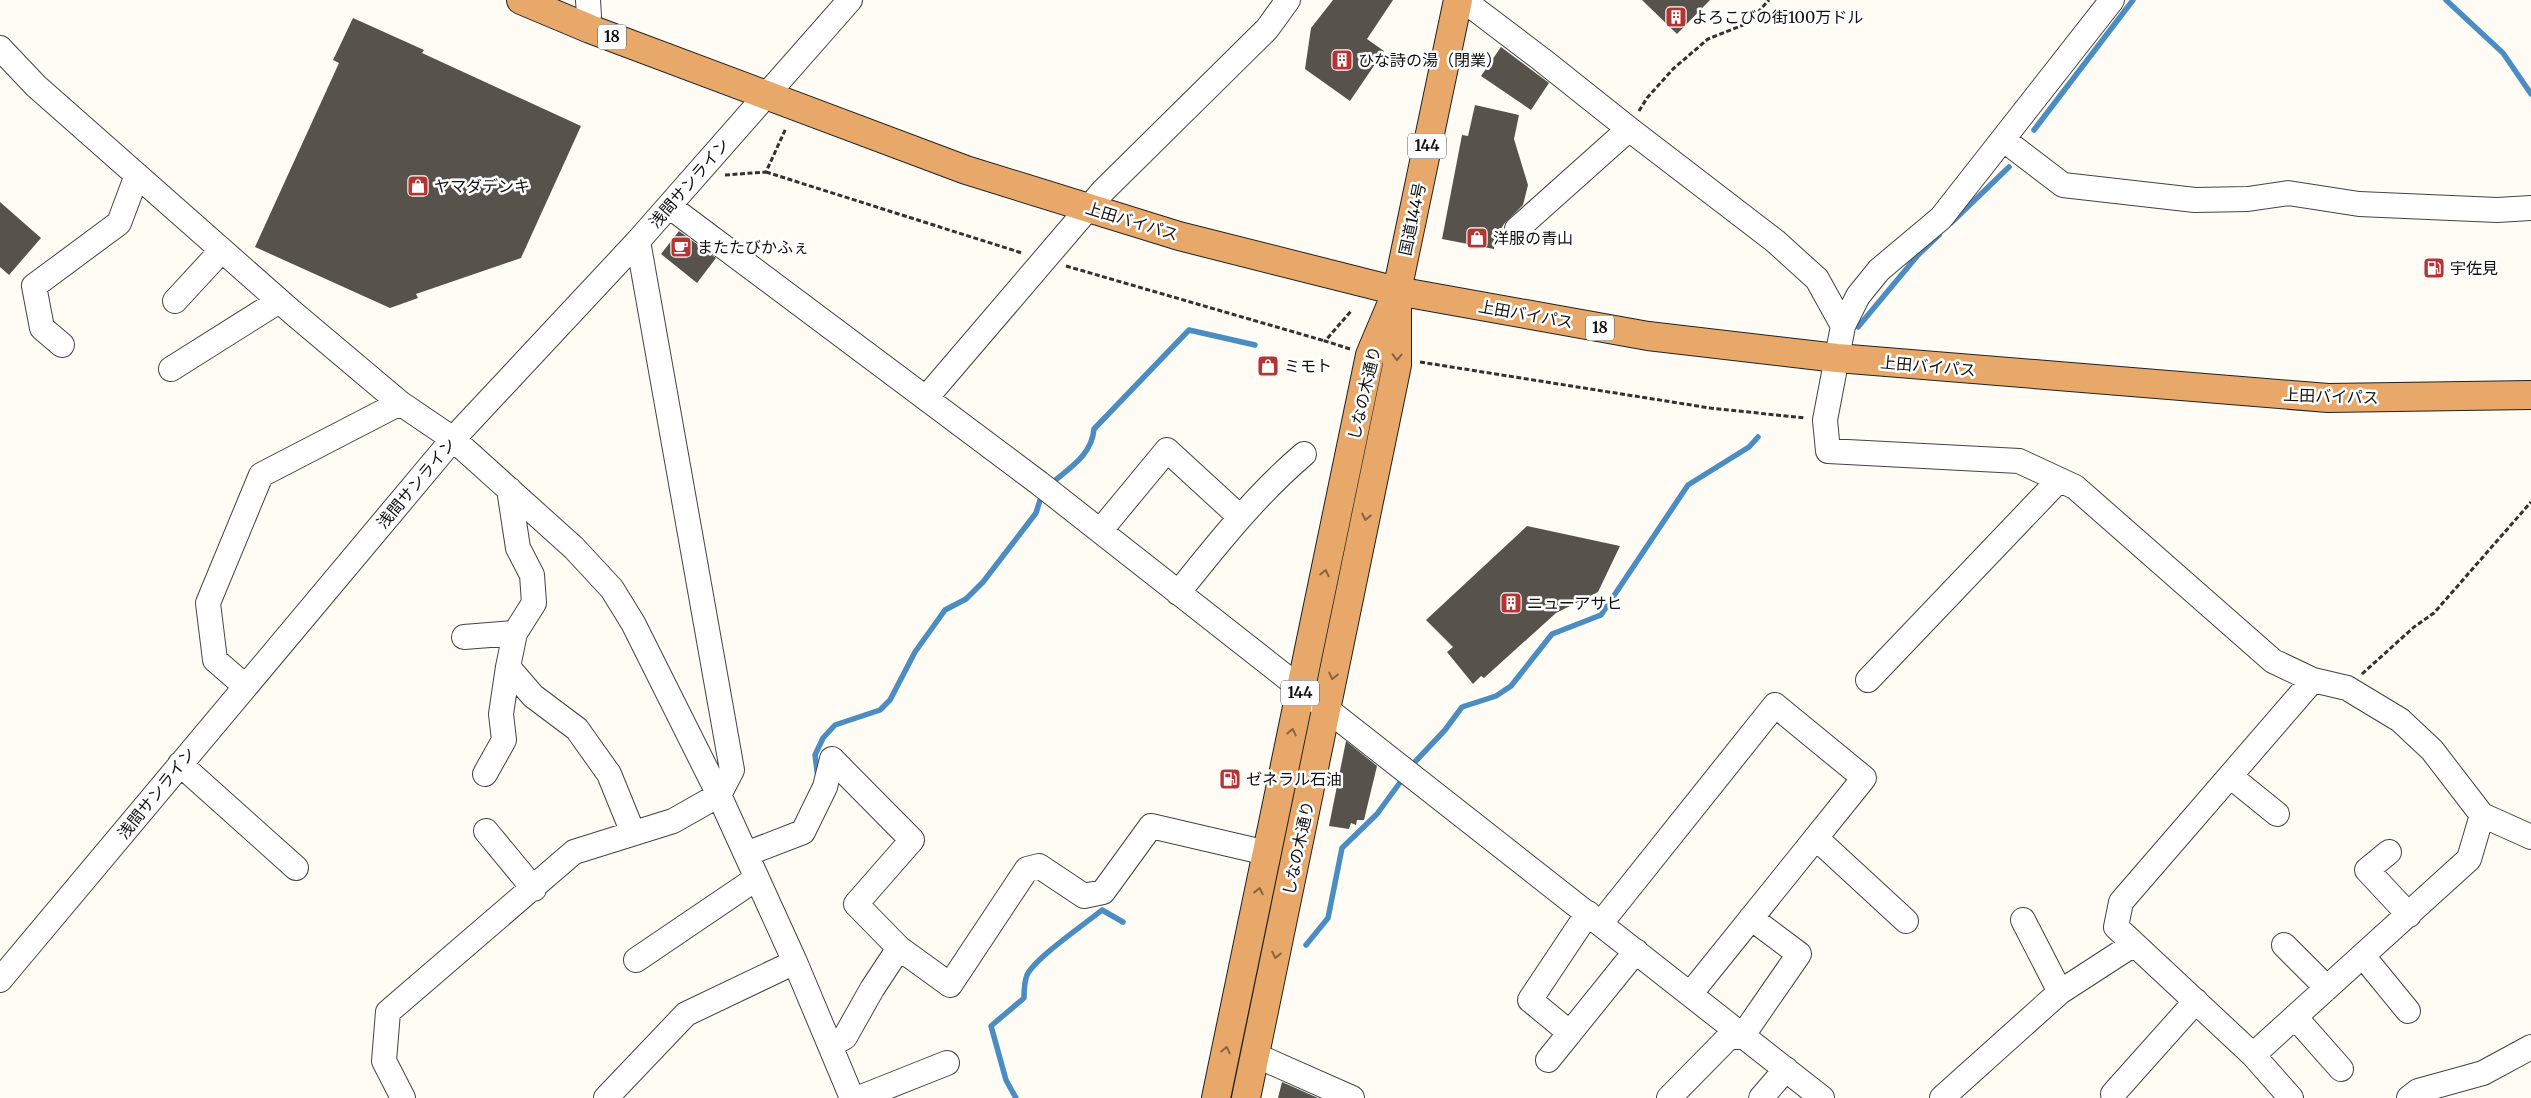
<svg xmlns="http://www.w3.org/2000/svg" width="2531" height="1098" font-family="Merriweather,'Noto Sans JP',serif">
<rect width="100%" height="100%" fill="#fefcf4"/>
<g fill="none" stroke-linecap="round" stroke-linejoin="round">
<!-- stream -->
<path stroke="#4b8dc2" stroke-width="5.5" d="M2446,0L2503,53L2531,94
M2034,130L2133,0
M1951,223L2009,167
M1858,327L1918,255L1939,235
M1053,482C1071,467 1092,454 1094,429L1189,330L1255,345
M1413,764L1445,730L1462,707L1496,696L1511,686L1552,634L1601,615L1688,485L1749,447L1758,437
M818,778L815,755L823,738L835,725L880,710L890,700L915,652L945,610L966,599L983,582L1036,513L1041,497
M1306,945L1328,918L1342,848L1377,814L1404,777
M1016,1098L1006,1080L991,1026L1024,998C1024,990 1024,983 1027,975C1035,958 1085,924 1102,910L1123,922"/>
</g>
<!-- building -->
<path fill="#58524d" d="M1333,0H1393L1367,39L1384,51L1350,101L1305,69L1311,28Z
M1642,0H1710L1677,34Z
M353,18L424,50L422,53L581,126L521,258L416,294L418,298L390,308L255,247L339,63L333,60Z
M1501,47L1549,83L1531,110L1481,76Z
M1475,105L1519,115L1514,139L1528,185L1523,205L1504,224L1496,237L1494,249L1442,239L1462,135L1468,136Z
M0,202L41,238L9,275L0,267Z
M679,231L716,258L697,283L661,254Z
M1527,526L1620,546L1598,592L1556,613L1484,678L1481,676L1473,684L1447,652L1453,647L1426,620Z
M1346,741L1377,766L1364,820H1357L1356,825L1351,823L1349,829L1329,826Z
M1282,1082L1318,1098H1278Z"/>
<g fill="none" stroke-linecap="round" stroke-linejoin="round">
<!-- minor casing -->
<g stroke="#434343" stroke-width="26">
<path id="minor" d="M588,0L589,16
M1459,0L1475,9L1541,59L1629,129L1775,241L1817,279L1843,326
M2112,0L1941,218L1879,270L1858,296L1843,326L1825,420L1828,451L2019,461L2075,487L2273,661L2313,680L2347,688L2400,720L2432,750L2482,815L2531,837
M0,48L36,86L292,312L400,403L453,439L574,548L612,589L633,623L719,795L795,962L852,1098
M2004,140L2063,185L2195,200L2248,199L2288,193L2359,204L2497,210L2531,208
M669,206L1039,483L1822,1098
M1517,229L1629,129
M175,301L222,250
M62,345L42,328L34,286L119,223L137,175
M171,369L279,301
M926,398L1103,191L1267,29L1288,0
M509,489L518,548L532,575L534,603L515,633L508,667L533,696L577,729L609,774L633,833
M1100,531L1167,450L1240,517
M1178,593C1218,543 1256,495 1304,454
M464,637L515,633
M1868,680L2059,480
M245,686L215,660L208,603L261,475L400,403
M180,764L296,868
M485,774L504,740L501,714L508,667
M2230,776L2277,814
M486,831L534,889
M1816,838L1906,921
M2389,852L2367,870L2409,915
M746,854L803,832L825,787L832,759L912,840L856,904L899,948L950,985L1027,869L1039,866L1084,896L1103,892L1151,826L1267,853
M2023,920L2060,992L2134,944
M1601,923L1775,705L1864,778L1691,993
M2284,945L2327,988
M2363,956L2408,1011
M636,960L757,878
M0,980L453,439L638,241L850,0
M2295,1017L2341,1069
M1570,1033L1530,1000L1588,913
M831,1045L845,1037L872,989L899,948
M1255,1055L1352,1098
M2253,1055L2469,859L2482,815
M1548,1060L1636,951
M2113,1094L2196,1001
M403,1098L384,1061L388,1012L574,852L673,821L719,795L732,770L638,241
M606,1098L686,1014L795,962
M859,1098L947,1063
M1669,1098L1728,1038L1743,1035L1799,954L1751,918
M1761,1098L1786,1069
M1942,1098L2060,992
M2291,1098L2253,1055L2116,927L2121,902L2313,680
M2409,1098L2418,1091L2483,1073L2531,1047"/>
</g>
<!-- highway casing -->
<g stroke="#212121" stroke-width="30">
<path id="highway" d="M521,0L590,29L966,170L1179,236L1397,291L1648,336L1837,358L2328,398L2531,395
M1216,1098L1370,355L1397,291L1458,0
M1246,1098L1397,365V305"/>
</g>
<!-- path -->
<path stroke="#323232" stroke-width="3" stroke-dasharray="5 2.5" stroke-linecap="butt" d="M1639,111L1647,98L1673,69L1708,39L1748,23L1769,0
M766,172L1022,253
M725,175L766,172L786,128
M1066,266L1325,341
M1350,349L1325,341L1352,310
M1420,362L1710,408L1805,418
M2362,674L2414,627L2434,613L2531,502"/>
<!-- minor -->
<use href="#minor" stroke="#fff" stroke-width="24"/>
<!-- highway -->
<use href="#highway" stroke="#e7a869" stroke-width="28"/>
</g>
<!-- one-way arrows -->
<defs><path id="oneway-chevron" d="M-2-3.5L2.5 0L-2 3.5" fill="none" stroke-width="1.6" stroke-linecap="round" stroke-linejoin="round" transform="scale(1.25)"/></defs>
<g stroke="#866441">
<use href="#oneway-chevron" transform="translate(1397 357) rotate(91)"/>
<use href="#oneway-chevron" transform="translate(1366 517) rotate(102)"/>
<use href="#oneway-chevron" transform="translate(1325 573) rotate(-78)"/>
<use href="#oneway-chevron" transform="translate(1333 676) rotate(102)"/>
<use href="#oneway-chevron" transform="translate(1292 732) rotate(-78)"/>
<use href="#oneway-chevron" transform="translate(1259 891) rotate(-78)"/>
<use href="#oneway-chevron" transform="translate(1276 955) rotate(102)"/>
<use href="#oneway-chevron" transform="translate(1226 1050) rotate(-78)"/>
</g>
<!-- icons -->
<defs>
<g id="building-square" transform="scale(1.125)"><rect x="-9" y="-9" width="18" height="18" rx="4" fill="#b43434" stroke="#fff"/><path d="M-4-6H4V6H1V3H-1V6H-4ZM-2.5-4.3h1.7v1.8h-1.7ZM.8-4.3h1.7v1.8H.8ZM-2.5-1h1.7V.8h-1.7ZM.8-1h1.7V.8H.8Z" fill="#fff"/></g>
<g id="shop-square" transform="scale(1.125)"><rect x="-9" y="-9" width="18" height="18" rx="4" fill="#b43434" stroke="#fff"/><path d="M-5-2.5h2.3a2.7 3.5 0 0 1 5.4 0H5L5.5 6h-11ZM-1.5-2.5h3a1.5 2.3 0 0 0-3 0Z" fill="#fff"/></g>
<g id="cafe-square" transform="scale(1.125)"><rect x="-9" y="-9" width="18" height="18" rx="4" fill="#b43434" stroke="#fff"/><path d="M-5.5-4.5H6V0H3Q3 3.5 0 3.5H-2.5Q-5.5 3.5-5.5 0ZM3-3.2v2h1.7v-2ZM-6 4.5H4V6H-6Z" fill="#fff"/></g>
<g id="fuel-square" transform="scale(1.125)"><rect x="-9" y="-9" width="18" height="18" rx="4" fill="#b43434" stroke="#fff"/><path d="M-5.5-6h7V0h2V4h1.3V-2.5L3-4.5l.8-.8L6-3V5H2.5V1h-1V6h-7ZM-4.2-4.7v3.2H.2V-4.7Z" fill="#fff"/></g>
</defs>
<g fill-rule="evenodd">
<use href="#building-square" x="1676" y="17"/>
<use href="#building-square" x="1342" y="60"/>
<use href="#shop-square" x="418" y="186"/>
<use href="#shop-square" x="1477" y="238"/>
<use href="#cafe-square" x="681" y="247"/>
<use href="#fuel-square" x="2434" y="268"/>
<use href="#shop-square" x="1268" y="366"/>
<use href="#building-square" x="1511" y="603"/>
<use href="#fuel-square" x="1230" y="779"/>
</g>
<g text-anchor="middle" stroke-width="5" stroke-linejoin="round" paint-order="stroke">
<!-- shield labels -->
<g fill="#fff" stroke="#585858" stroke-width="1">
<rect x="598" y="24.5" width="28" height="25" rx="4"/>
<rect x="1408" y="133.5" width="38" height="25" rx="4"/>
<rect x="1586" y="315.5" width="28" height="25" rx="4"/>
<rect x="1281" y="680.5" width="38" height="25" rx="4"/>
</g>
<g font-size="15" font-weight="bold" fill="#101010">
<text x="612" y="42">18</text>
<text x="1427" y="151">144</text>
<text x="1600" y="333">18</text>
<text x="1300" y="698">144</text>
</g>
<!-- poi labels -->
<g font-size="16" fill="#101010" stroke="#fff" text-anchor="start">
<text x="1692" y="23">よろこびの街100万ドル</text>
<text x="1358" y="66">ひな詩の湯（閉業）</text>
<text x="434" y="192">ヤマダデンキ</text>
<text x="1493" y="244">洋服の青山</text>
<text x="697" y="253">またたびかふぇ</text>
<text x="2450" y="274">宇佐見</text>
<text x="1284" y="372">ミモト</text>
<text x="1527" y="609">ニューアサヒ</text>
<text x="1246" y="785">ゼネラル石油</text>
</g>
<!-- street labels -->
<g font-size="16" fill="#101010" stroke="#fff">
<text transform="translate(689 183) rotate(-49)" y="6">浅間サンライン</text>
<text transform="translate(1412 219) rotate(-78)" y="6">国道144号</text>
<text transform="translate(1132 221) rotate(17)" y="6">上田バイパス</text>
<text transform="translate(1526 314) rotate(10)" y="6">上田バイパス</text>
<text transform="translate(1928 366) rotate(5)" y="6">上田バイパス</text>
<text transform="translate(1364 393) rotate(-77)" y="6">しなの木通り</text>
<text transform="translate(2331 396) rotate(2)" y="6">上田バイパス</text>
<text transform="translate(416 483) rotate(-50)" y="6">浅間サンライン</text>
<text transform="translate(156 793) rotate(-51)" y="6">浅間サンライン</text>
<text transform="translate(1298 848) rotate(-78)" y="6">しなの木通り</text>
</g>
</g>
</svg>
